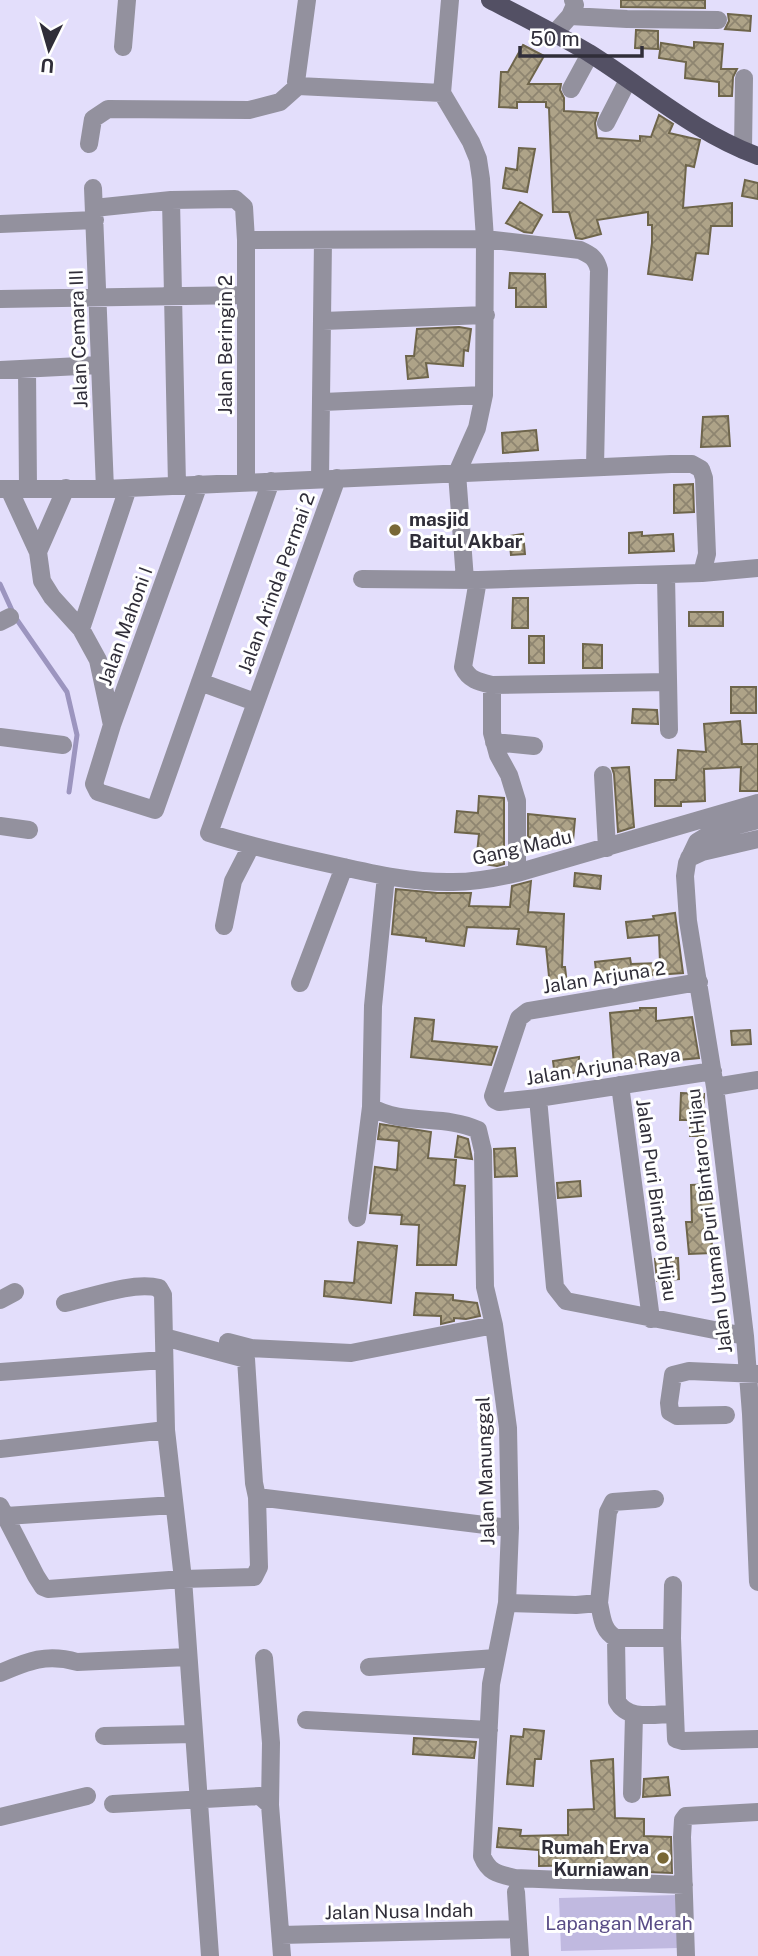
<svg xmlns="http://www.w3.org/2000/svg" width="758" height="1956" font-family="'Public Sans',sans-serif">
<defs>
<pattern id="building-cross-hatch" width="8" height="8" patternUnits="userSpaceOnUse" patternTransform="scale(1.75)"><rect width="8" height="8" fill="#aea388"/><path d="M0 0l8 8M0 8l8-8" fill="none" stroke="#8e8570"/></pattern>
</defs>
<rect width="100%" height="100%" fill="#e3defb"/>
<!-- park -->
<path fill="#c0b9e0" d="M677,1895L678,1948L561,1951L559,1898Z"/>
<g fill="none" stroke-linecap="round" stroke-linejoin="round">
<!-- stream -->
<path stroke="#9c95bf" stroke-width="5" d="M0,584L15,617L67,692L77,735L69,792"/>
</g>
<!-- building -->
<path fill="url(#building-cross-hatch)" stroke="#6e654b" stroke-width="2" d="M621,0H705V8L621,7Z
M728,14L751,16L750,31L725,29L729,21Z
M636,30L658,31V49L635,48Z
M694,42L723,44L721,69H737L733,77L732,96H719V82L685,78L686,62L659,58L661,43L694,48Z
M523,45L544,56L528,84H561L560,90L564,98V111L598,113L595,123L597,138L640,141V136L651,137L659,115L673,124L669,133L700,140L694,167L686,165L683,208L732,203V226H711L708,254L696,253L692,280L648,274L652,243V225H648V212L597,220L601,234L582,239L576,238L569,212H553L549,108L546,107V102H517V108L499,107L501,72H508Z
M519,148L535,149L527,192L503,188L506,168L517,170Z
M745,180L758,183V199L742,196Z
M520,202L542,215L532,233L524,232L506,223Z
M510,273L545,274L546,307H516V288H509Z
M459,327L471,329L468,351L464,350L463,366L426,363L428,377L408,379L406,356H414L417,329Z
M728,416L730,446L701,447L703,417Z
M536,430L538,450L503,453L502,433Z
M693,484L694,512L674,513V485Z
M642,532V536L673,534L674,551L629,553V533Z
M523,534L525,554L511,555L509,536Z
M513,598H528V628H512Z
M689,612H723V626H689Z
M529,636H544V663H529Z
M583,644L602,645V668H583Z
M731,687H756V713H731Z
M633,709L657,710L658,724L632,723Z
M740,721L742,744H758V791H740L741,767L704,769L705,801L681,802V806H655V780H676L678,750L706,752L704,724Z
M629,767L634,827L618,832L614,774L612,768Z
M479,796L504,798V864L497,866L476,863L479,834L455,832L457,811L478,813Z
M528,814L575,819L573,841L528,837Z
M575,873L601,876L600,889L574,886Z
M531,881L528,912L564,914L562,967H565L567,984L550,986L546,947L517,944L519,929L467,927L464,946L426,941V938L392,934L396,889L437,893H471L469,906L510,907L512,886Z
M675,913L683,973L597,979L595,962L630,958L631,964L660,963L659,935L628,938L626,922L654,919L653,916Z
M640,1008H656V1021L692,1017L699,1058L614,1066L610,1013L640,1010Z
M415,1018L434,1020L432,1041L497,1047L491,1065L411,1057Z
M750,1030L751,1044L732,1045L731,1031Z
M579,1057V1072L555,1076L553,1061Z
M681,1093L704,1094L703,1136H690V1120H680Z
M380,1124L431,1132L428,1158L456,1160L454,1185L465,1186L456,1265H417L419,1225L401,1224L402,1215L370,1213L375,1167L397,1170L399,1141L378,1139Z
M458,1136L468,1139L472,1159L455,1157Z
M515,1148L517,1176L495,1177L494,1149Z
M580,1181L581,1196L558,1198L557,1183Z
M711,1184L712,1253L689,1254L686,1222H692L691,1185Z
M358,1242L397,1246L391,1303L324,1296L325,1281L354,1283Z
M678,1258L679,1279L657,1281L655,1259Z
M416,1293L453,1295V1300L477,1303L480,1316L466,1319L454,1318V1321L441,1324V1316L414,1315Z
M524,1729L544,1731L541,1759H535L533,1786L507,1784L511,1736L523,1737Z
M414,1738L476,1742L474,1758L413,1754Z
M613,1759L615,1818L644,1819V1836L671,1837L672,1873L595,1870V1865L539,1866V1850L497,1847L499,1828L521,1830L520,1836L568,1835V1810L594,1809L591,1761Z
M668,1777L670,1795L643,1797L644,1779Z"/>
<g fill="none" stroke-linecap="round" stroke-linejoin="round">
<!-- minor -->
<path stroke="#93919e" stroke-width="18" d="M450,0L442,93L471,142L478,159L481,179L485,239L484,395L477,428L457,473L465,580
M570,16L627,19L718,20
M554,34L570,16L575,5L573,0
M123,47L127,0
M298,86L442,93
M298,86L296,82L307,0
M571,89L590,54
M606,123L628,80
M89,144L93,119L108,109L249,110L280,102L298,86
M743,150L744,78
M93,188L105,489
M171,200L177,485
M94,208L171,200L235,199L244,207L246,240V482
M0,224L95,220
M246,240L485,239L580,250C591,255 596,258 599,270L595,467
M0,299L246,295
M323,321L486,315
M27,369L28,489
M0,370L100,365
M323,402L484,395
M337,478L209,833C249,846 289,855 330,864C370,873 411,883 453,882C475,882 496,878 517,873L758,803
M320,479L323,240
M199,484L112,725L94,784L98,792L155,810L271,481
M0,489H105L671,464H692L701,469L704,478L707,554L702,573L478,580L362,579
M9,489L38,552L42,581L52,597L81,629L98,660L112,725
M38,552L66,488
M702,573L758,568
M666,576L669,730
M478,580L463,667C469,680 479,682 492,685L668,682
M0,622L10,617
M81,629L128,488
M200,682L255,702
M492,685V733L498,755L509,775L517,801V873
M0,737L63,745
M494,742L534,746
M603,775L607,848
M758,820L715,831L697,842L687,863L685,876L688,921L715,1087L745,1336L751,1414L758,1582
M0,826L29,830
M689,858L702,852L758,839
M224,926L233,881L251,846
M699,982L528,1011L519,1018L493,1096L495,1100L499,1102L538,1098L713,1071
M300,983L344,867
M620,1085L651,1319
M715,1087L758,1080
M538,1098L555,1287L566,1301L745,1336
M371,1107C403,1126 444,1114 478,1130L483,1151L485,1287L494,1325L508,1428L510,1528L507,1603L491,1684L482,1856C489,1873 498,1874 515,1878L684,1885
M357,1218L371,1107L373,1006L386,876
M0,1300L15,1292
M65,1303C91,1297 134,1281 159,1288L163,1295L166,1430L183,1579L210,1956
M228,1342L251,1348L351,1353L494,1325
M0,1372L163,1360
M726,1415L677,1416L670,1412L669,1403L673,1375L689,1371L758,1374
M0,1449L166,1430
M257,1497L510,1528
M0,1506L36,1576L43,1587L48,1589L183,1579L254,1577L259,1567L257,1497L254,1483L246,1359L164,1337
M6,1516L174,1505
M673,1585L672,1638L676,1739L683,1741L758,1739
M507,1603L576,1605L599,1603L608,1512L613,1502L655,1499
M599,1603C602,1616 602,1631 616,1638H672
M616,1638L617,1701C627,1721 655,1714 674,1714
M264,1658L271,1743L270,1805L282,1956
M369,1667L496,1658
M0,1673C28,1661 47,1653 77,1662L188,1657
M306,1720L489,1730
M104,1736L193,1734
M632,1794L634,1715
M113,1804L260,1796L270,1805
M0,1817L87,1796
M516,1892L520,1956
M281,1935L518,1929
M686,1956L682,1837L683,1820L686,1816L758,1812"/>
<!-- major -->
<path stroke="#535064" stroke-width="18" d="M490,0C523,17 557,34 589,53C645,88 695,133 758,156"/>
</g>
<!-- markers -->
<g fill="#796836" stroke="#fff" stroke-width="2.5">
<circle cx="395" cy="530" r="7"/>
<circle cx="663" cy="1858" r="7"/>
</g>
<g text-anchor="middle" stroke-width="6" stroke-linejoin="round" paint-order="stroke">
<!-- street labels -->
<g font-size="19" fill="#302e39" stroke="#fff">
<text transform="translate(78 339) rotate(-92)" y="7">Jalan Cemara III</text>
<text transform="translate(225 345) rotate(-90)" y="7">Jalan Beringin 2</text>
<text transform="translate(276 583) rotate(-70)" y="7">Jalan Arinda Permai 2</text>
<text transform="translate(125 626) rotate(-70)" y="7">Jalan Mahoni I</text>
<text transform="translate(522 847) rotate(-13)" y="7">Gang Madu</text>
<text transform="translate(604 977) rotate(-9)" y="7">Jalan Arjuna 2</text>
<text transform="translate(603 1066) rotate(-9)" y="7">Jalan Arjuna Raya</text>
<text transform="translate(657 1200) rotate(82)" y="7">Jalan Puri Bintaro Hijau</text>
<text transform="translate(709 1221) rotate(-97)" y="7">Jalan Utama Puri Bintaro Hijau</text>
<text transform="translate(485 1471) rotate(-92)" y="7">Jalan Manunggal</text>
<text transform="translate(399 1911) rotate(-1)" y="7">Jalan Nusa Indah</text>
</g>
<!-- poi labels -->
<g font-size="19" font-weight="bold" fill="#302e39" stroke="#fff" text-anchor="start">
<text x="409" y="526">masjid<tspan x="409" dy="22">Baitul Akbar</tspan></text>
<text x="649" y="1854" text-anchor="end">Rumah Erva<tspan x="649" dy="22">Kurniawan</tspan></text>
</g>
<!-- park labels -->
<g font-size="19" fill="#594c86" stroke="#fff">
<text x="619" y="1930">Lapangan Merah</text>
</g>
</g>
<!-- north arrow -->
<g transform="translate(49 49) rotate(185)" stroke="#ffffff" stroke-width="5" paint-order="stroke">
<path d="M0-5L12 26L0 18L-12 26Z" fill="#302e39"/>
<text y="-10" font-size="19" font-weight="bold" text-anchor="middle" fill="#302e39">U</text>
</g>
<!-- scale -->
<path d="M520 46v10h122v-10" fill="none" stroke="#302e39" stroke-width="3.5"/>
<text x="530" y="46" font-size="21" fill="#302e39" stroke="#ffffff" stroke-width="5" paint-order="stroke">50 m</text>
</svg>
